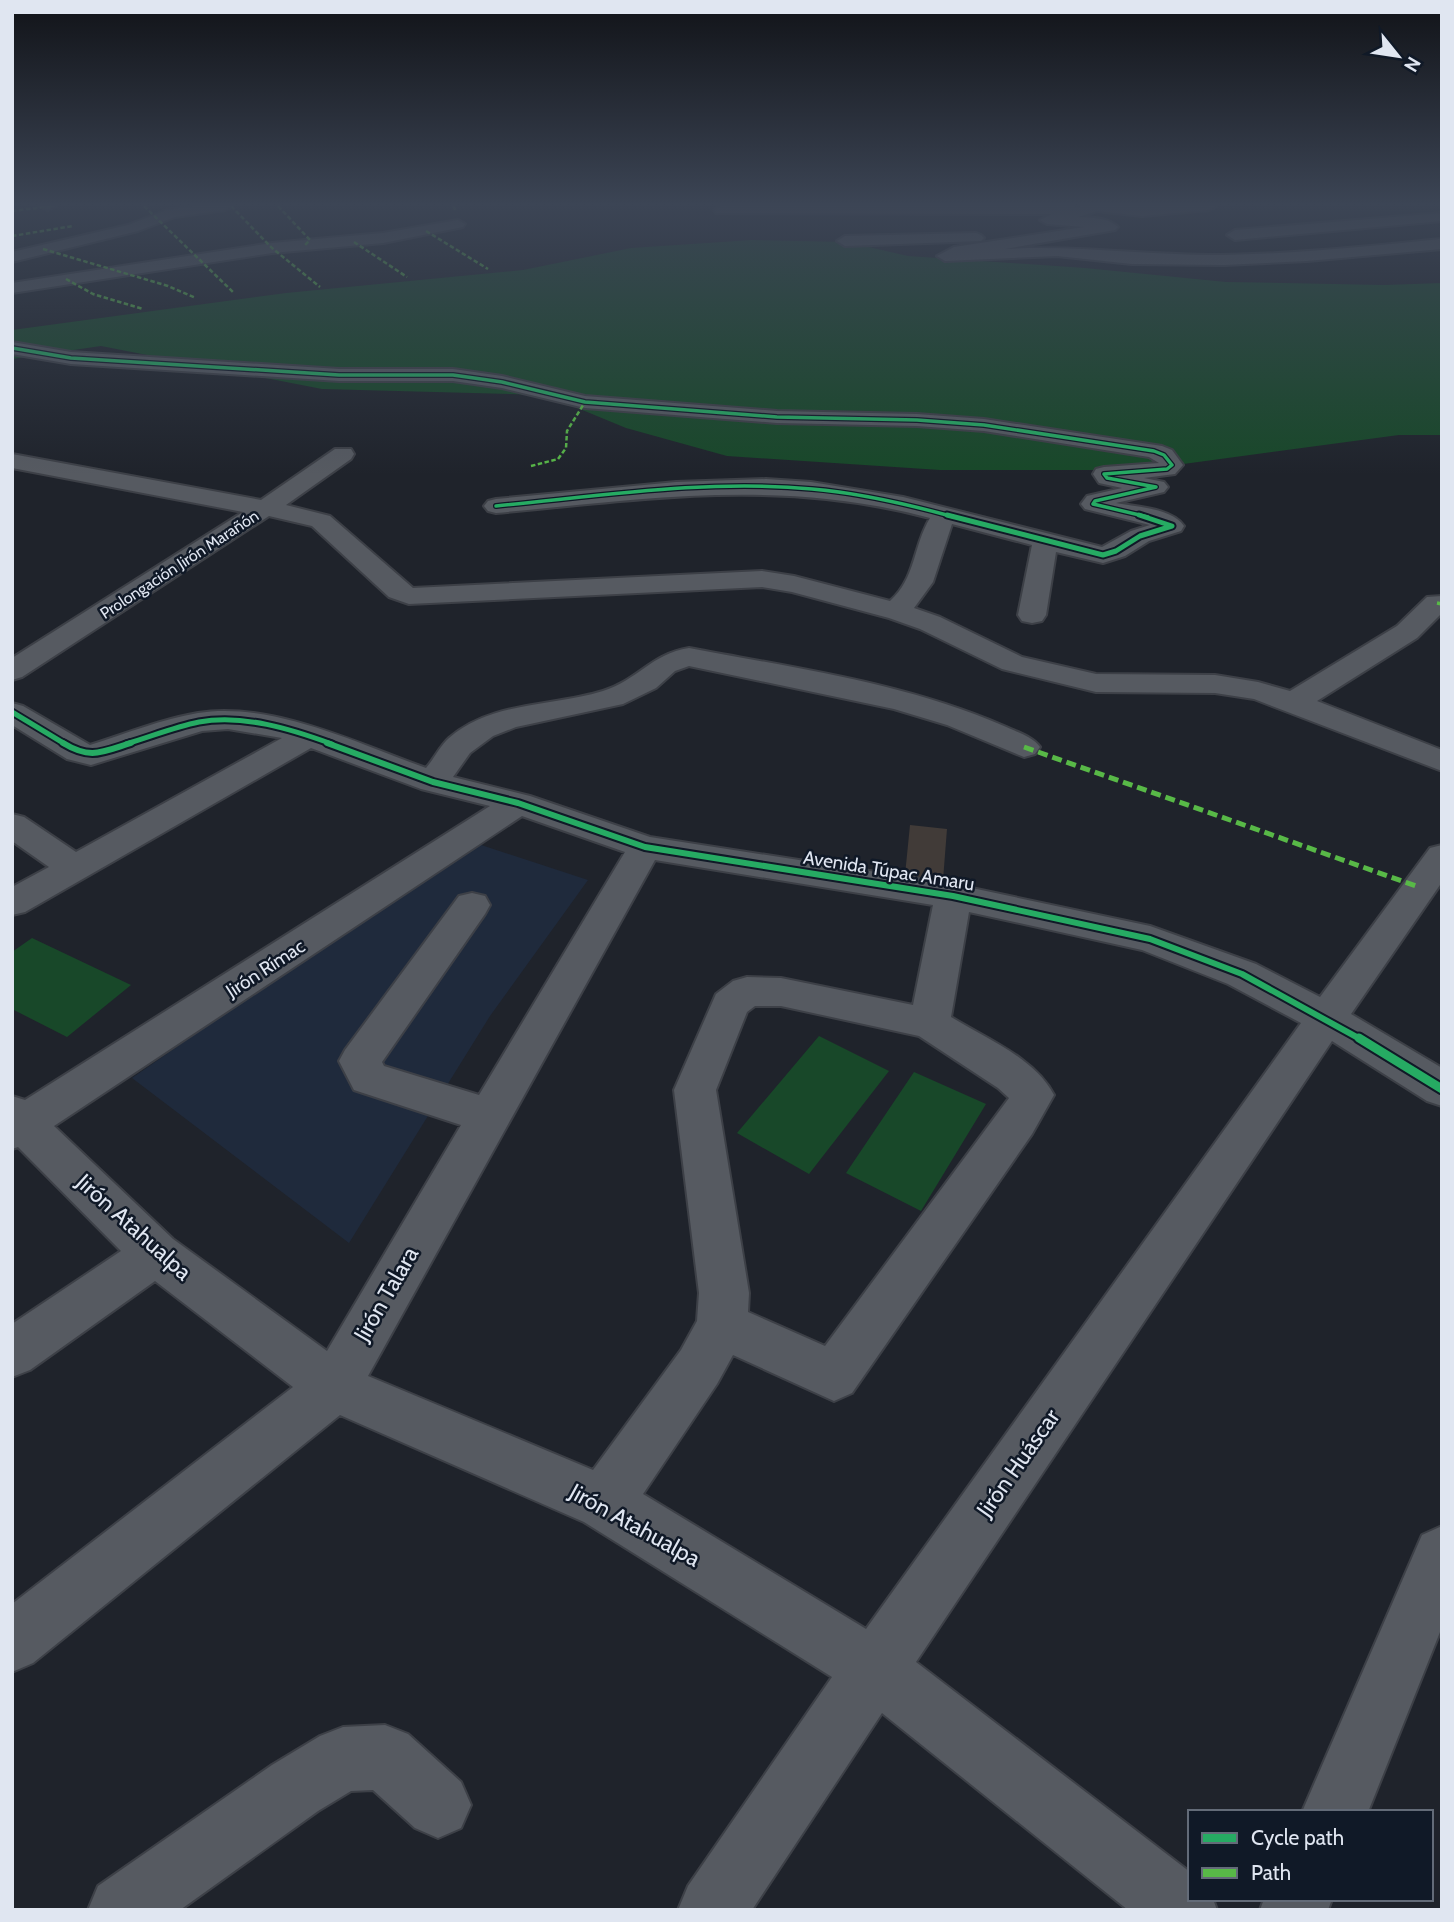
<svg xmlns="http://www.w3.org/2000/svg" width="1454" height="1922" font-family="Cabin,sans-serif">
<rect width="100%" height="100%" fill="#1f232b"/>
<!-- built -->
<path fill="#1f2a3c" d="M472,842L588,880L490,1016L349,1243L132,1078Z"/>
<!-- green -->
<path fill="#184829" d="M752,240L847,242L908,256L1085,268L1226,282L1384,285L1442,283V435H1399L1139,470H940L727,456L626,428L546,395L322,389L101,346L12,359V330L286,293L523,270L631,248Z
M32,938L131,985L67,1037L12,1009V952Z
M819,1036L889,1071L809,1174L737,1133Z
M914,1072L986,1104L921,1211L846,1173Z"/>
<!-- building -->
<path fill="#413b38" d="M910,825L947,829L943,880L905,875Z"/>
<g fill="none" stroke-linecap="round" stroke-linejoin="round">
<!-- minor casing -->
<g stroke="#3d4047" stroke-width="4">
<path id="minor" d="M40,206H55L48,210Z
M195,206H232L225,210L175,217L138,231L12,262V252L128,225L167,210Z
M721,206H1073L1079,208L1081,206H1216L1209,210L1142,216L1097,211L1078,217C1092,218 1107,217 1118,227L1115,230L1005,249C1078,245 1150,256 1223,255C1296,254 1369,246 1442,239V249L1307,261L1224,265L1132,264L1057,256L945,261L937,256L954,247L1084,227L1047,224L1040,220L1052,214L716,213L714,210Z
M1442,213V221L1235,240L1227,235L1235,230Z
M458,220L465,224L463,227L383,243L272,253L12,293V283L272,243L383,233Z
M976,233L981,235L984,238L981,241L845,246L837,241L845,236Z
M12,342L71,352L339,369H453L502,376L585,396L777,411L917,414L984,419L1162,446L1172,450L1183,465L1175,474L1144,478L1164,482L1168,487L1164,492L1116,503C1136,507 1172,508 1184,526L1181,531L1149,541L1125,556L1103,563L1056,552L1046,615L1042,621L1032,623L1022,621L1018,615L1032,545L952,524L933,582L914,608L940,617L1022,657L1096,674L1215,675L1258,682L1290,691L1397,626L1427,597L1442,596V613L1417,638L1317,701L1442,750V771L1254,699L1215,693L1096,692L1002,669L920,629L889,618L792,592L762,587L409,604L389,597L312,526L269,516L22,677L12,680V658L243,512L12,468V454L261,500L335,449H351L354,454L351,459L286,505L330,516L413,588L762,571L794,576L890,601C916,578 913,546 930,518C781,478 646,499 496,513L488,511L484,506L488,501L496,499L676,482L766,479L811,482L903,497L1102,547L1131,531L1150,525L1085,509L1081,504L1087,496L1122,488L1099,483L1093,474L1096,469L1104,467L1159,463L1149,457L984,431L917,426L777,423L585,408L502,388L453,381H339L71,364L12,354Z
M689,648C795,668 905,683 1004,726C1016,732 1032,736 1040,747L1035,754L1024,757L947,725L894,709L689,666L675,671L656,688L623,704L516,727L493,736L470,753L453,777L530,796L650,837L953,884L1150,926L1256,964L1320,997L1430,848L1442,845V882L1351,1014L1442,1068V1106L1427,1101L1332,1041L916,1662L1190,1872V1899H1213L1217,1910H1128L882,1713L752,1910H678L688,1886L832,1677L584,1522L340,1415L33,1663L12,1672V1604L293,1387L155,1281L30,1370L12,1377V1324L121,1251L18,1147L12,1149V1096L25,1100L490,806L421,789L311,748L25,912L12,915V887L49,867L12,841V814L24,817L76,852L282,738L228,729L202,731L91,765L67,759L12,725V703L23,706L90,745C125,734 162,719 198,713C271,701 359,744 426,768C434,759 440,746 449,738C491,701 552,707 603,691C638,680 651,654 689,648ZM522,816L625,852L479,1095L384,1066L382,1062L485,914L490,905L485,896L472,893L459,896L345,1050L339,1061L354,1090L461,1125L327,1351L173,1239L54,1126ZM655,860L933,905L913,1005L781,978L747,977L733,981L716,994L674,1090L699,1293L697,1321L681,1350L593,1470L368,1376ZM969,912L1142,950L1228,984L1301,1023L866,1629L643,1494L717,1384L733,1355L834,1401L852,1393L1032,1134L1054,1095C1035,1058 985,1038 951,1017ZM755,1006H781L919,1036L998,1088L1009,1098L825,1346L748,1312L749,1293L716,1090L747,1012Z
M1442,1526V1627L1368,1812H1302L1422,1535Z
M385,1725L408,1734L461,1782L471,1805L461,1828L438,1838L415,1828L373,1790L351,1791L318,1811L180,1910H88L98,1886L272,1765L320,1736L343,1727Z
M1264,1899H1332L1328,1910H1260Z"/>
</g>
<!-- minor -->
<use href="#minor" fill="#565a61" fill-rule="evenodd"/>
<!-- quiet-far2 -->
<path stroke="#58b947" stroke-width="2.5" stroke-dasharray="4.5 2.5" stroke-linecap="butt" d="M144,206L234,293
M231,206L272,248L320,287
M278,206L310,240L305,245
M453,206L456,211
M12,211L53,206
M426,231L488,269
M12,236L73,226
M354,242L407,277
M43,249L168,286L196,298
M66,279L93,294L143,309
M531,466L558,459L566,448L567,431L585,402"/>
<!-- quiet-far1 -->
<path stroke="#58b947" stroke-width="3.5" stroke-dasharray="8 3.5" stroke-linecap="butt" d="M1437,603L1442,604"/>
<!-- quiet -->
<path stroke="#58b947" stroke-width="5" stroke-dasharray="10 5" stroke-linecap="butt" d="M1024,747L1419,887"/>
<!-- cycleway-far3 casing -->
<g stroke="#101927" stroke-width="6">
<path id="cycleway-far3" d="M12,348L71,358L339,375H453L502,382L585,402L777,417L917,420L984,425L1154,451L1164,455L1172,465L1167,469L1104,474L1107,478L1156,487L1095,501L1093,504L1148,517
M496,506C600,496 707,479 812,489C860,493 907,504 954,517"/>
</g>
<!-- cycleway-far2 casing -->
<g stroke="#101927" stroke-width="9">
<path id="cycleway-far2" d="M947,515L1103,555L1116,551L1140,536L1172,526L1139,515
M12,712L65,744
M126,744C150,737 174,727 199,722C243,714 291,729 332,744"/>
</g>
<!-- cycleway-far1 casing -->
<g stroke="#101927" stroke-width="10">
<path id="cycleway-far1" d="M63,743C91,760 102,752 131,743
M327,743L433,782L518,803L645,847L953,896L1150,939L1242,974L1362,1040"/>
</g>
<!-- cycleway casing -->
<g stroke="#101927" stroke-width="13">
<path id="cycleway" d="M1359,1038L1442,1089"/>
</g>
<!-- cycleway-far3 -->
<use href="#cycleway-far3" stroke="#26ab63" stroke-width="3.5"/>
<!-- cycleway-far2 -->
<use href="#cycleway-far2" stroke="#26ab63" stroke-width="5"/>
<!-- cycleway-far1 -->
<use href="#cycleway-far1" stroke="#26ab63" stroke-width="6"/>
<!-- cycleway -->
<use href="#cycleway" stroke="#26ab63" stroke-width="9"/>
</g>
<!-- sky -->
<linearGradient id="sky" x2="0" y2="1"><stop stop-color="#111318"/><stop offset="0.43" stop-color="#3c4555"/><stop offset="1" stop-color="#3c4555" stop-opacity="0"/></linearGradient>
<rect width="1454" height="475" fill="url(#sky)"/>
<g text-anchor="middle" stroke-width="5" stroke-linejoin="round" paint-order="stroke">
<!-- far-street labels -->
<g font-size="16" fill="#e0e6f1" stroke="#101927">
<text transform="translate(179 564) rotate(-33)" y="6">Prolongación Jirón Marañón</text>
</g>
<!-- street labels -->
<g font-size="19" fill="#e0e6f1" stroke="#101927">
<text transform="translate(889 870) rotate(9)" y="7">Avenida Túpac Amaru</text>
<text transform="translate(265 968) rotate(-33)" y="7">Jirón Rímac</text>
</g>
<!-- near-street labels -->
<g font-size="23" fill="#e0e6f1" stroke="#101927">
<text transform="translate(134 1227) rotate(42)" y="8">Jirón Atahualpa</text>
<text transform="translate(386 1294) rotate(-60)" y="8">Jirón Talara</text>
<text transform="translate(1018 1463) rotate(-55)" y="8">Jirón Huáscar</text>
<text transform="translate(635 1525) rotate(29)" y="8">Jirón Atahualpa</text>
</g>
</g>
<!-- border -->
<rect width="1454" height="1922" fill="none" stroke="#e0e6f1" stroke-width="28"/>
<!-- legend -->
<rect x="1188" y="1810" width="245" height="91" fill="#101927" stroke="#636b78" stroke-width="2"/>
<rect x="1202" y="1833" width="35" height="10" fill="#26ab63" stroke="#636b78" stroke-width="2"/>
<text x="1251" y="1845" font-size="21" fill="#e0e6f1">Cycle path</text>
<rect x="1202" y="1868" width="35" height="10" fill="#58b947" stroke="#636b78" stroke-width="2"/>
<text x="1251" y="1880" font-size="21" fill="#e0e6f1">Path</text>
<!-- north arrow -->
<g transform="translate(1398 56) rotate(120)" stroke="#101927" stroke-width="5" paint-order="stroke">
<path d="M0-5L12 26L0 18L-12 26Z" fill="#e0e6f1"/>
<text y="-10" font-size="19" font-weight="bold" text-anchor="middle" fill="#e0e6f1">N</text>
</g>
</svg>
